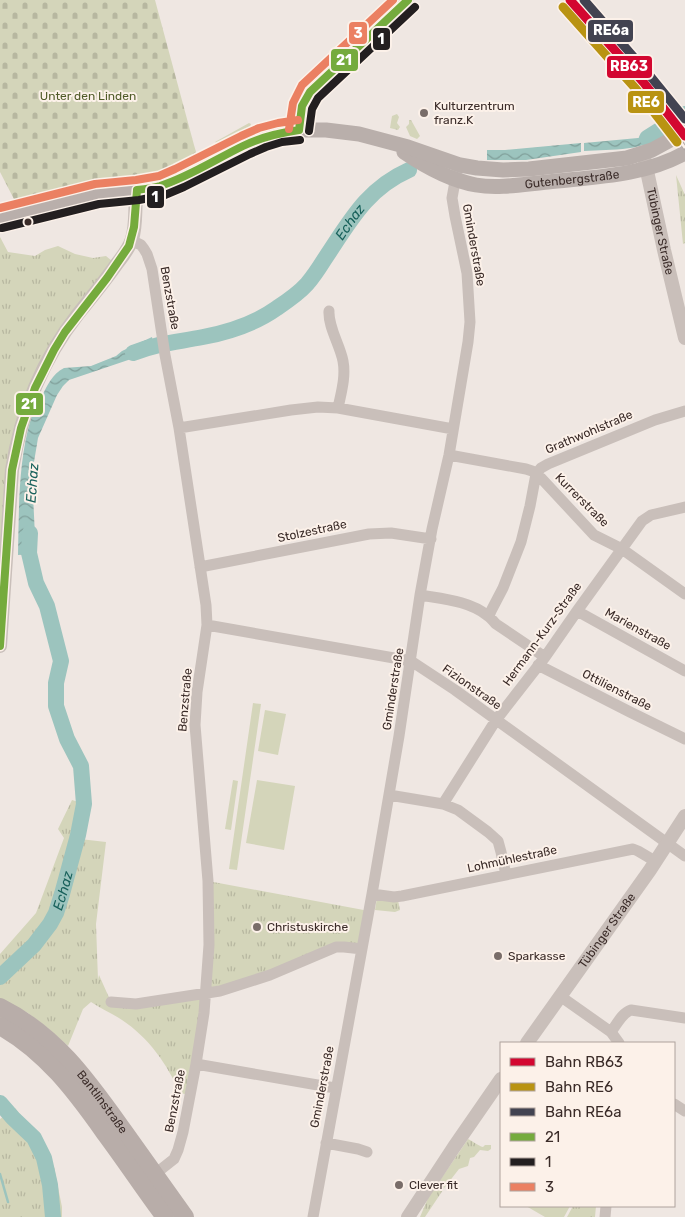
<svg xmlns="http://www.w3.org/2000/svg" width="685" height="1217" font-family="Rubik,sans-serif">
<defs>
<pattern id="grass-tufts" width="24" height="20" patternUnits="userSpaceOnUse" patternTransform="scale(1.25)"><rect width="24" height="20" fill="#d4d5ba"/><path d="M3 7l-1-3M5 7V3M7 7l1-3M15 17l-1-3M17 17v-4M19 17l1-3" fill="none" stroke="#b7b7a0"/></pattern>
<pattern id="cemetery-stones" width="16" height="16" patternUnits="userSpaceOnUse" patternTransform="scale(1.25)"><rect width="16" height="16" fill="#d4d5ba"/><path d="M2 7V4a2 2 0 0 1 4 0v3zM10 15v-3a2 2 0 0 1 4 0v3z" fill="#b7b7a0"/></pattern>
<pattern id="water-waves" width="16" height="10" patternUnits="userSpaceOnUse" patternTransform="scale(1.25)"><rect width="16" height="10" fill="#9cc4be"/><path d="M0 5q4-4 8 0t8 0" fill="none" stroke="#809f9a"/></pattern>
</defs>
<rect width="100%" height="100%" fill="#efe7e2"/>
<!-- grass -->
<path fill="url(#grass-tufts)" d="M397,114L399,117L397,123L400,127L398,130L390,128L392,116Z
M409,120H411L420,136L417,139L410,136L406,127L409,124Z
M249,123L251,124L250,127L235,134L218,145L215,142Z
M676,175L685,195V243L683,244Z
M0,237L8,252L35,256L45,250L58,246L75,254L93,258L106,256L112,261L33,390L0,561Z
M72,800L85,804L80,839L106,842L96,924L98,980L99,975L111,1002L206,993L208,881L369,911L362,949L344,947L206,993L190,1095L180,1093C167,1064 149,1038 122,1020C112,1013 101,1009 91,1002L83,1009L68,1046L49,1029L28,1013L0,999V954L36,913L64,838L58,829Z
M377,898L398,900L400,910L395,912L375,910Z
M15,1108L30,1127L54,1167L62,1207V1217H0V1119Z
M468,1139C473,1141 478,1146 483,1147L485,1145H491V1149L488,1151L480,1150L474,1157L470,1158L468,1166L459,1169L445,1187L425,1217H420L428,1198Z
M573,1206H596L595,1217H567Z"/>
<!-- cemetery -->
<path fill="url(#cemetery-stones)" d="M0,0H155L194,145L197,155L173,167L160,171L16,203L0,172Z"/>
<!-- pitch -->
<path fill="#d4d5ba" d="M253,703L261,704L237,870L229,869Z
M265,710L286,714L278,755L258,751Z
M233,780L238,781L231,830L225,829Z
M257,780L295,786L284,850L246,843Z
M526,1206H570L564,1217H545Z"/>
<!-- water -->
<path fill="url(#water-waves)" d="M662,124L668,132C646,152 612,149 584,151V143L638,138L651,132Z
M581,143V152L526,160H487V150H505Z
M152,337L155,352L140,356L69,380L63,386L57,395L38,438L32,474L35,536L30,538L31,554L18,555C19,510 18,462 31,418C34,411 38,404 41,398C47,386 52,374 64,368L91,366L116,356L122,351Z"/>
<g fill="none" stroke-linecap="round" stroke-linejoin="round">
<!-- stream -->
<path stroke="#9cc4be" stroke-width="2.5" d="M0,1174L8,1202"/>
<!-- river -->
<g stroke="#9cc4be" stroke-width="16">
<path d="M647,138L685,114"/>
<path id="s1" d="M133,353C158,343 178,342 203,337C229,332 256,323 277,308C286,302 299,293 307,284C313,277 319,268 324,260C349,223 366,189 409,170"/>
<path id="s2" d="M0,977L34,945L50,924L56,913L62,894L78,835L84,804L81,766L67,739L56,706V683L61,661L47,606L36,583L29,553L30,533"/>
<path d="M0,1103L13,1118L34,1138L44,1158L50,1185L53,1217"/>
</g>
<!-- minor -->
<path stroke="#c9bfba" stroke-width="11" d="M299,130L302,106L310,92L408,0
M131,240L141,245L144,249L147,254L152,269L165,355L179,428L206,605L207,625L197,692L195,725L208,881L209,945L204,1013L196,1064L183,1132L178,1150L174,1159L150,1178
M329,311C328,327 340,345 343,361C346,377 341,393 338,408
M179,428L291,410L318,407L338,408L453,429
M449,455L526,469L532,471L541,478L594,535L622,549L685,594
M200,567L369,534L391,533L431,539
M420,595C443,599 470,601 488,616C491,618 493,621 496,624L545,657
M577,611L685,671
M489,616L491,611L503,588L521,542L530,506L536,474L541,468L548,464L655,420L685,411
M207,625L411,661L455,690L685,856
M538,665L630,712L685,739
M389,795L443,804L458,810L488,832L498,841L501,852L506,875
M443,804L496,720L545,657L577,611L642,521L651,515L685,507
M372,894L394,897L402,896L633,849L638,851L655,861
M560,996L611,1032L619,1043
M111,1002L136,1004L220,991L270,975L336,947H344L362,949
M611,1032C617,1024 622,1013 631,1010L685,1018
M196,1064L335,1088
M674,1104L685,1111
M326,1143L358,1149L367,1152
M313,1217L372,894L399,736L420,595L432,529L449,455L468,342L470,322L467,273L455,216L452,198L454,187L457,172
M605,1217L606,1206"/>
<!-- tertiary -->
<g stroke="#c9bfba" stroke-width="14">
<path id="s3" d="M644,157L664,250L685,338"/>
<path d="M0,646L12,470C21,412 42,360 78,314C91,298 104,282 116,265C122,257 129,249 132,239C137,224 134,206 137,190"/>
<path id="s4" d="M527,1043L650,870L685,816"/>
<path d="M408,1217L454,1147L501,1079"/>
</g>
<!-- secondary -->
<g stroke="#b9afab" stroke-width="15">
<path id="s5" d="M404,152C426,167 449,180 476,185C499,189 525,184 548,182C594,177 644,176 685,153"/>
<path d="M0,218L95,195L137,190L160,186L197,169L244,145L275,133L289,130H326L359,134L408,147L460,165L477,168L503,170L529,169L627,158L652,150L685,132"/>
</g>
<!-- primary -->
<g stroke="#b8ada9" stroke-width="18">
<path id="s6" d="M0,1007C56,1035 88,1081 123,1130C144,1159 164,1188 185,1217"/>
<path d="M0,1026C45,1051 75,1091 104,1132C125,1160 144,1189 165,1217"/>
</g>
<!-- rail casing -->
<g stroke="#b0a8a5" stroke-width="4.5">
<path id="rail" d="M601,44L658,110L685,148"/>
</g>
<!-- rail -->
<use href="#rail" stroke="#fcf1e9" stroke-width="2.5" stroke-dasharray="8" stroke-linecap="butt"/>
<!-- bus-1 casing -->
<g stroke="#fcf1e9" stroke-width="11">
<path id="bus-1" d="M299,130L302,106L310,92L408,0
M137,190C145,189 153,188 160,186C189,177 216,159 243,146C261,137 279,133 299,130
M0,646L12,470L21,428L35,388L54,350L65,332L107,278L129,246L134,227L137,190"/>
</g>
<!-- bus-2 casing -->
<g stroke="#fcf1e9" stroke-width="11">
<path id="bus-2" d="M309,131L312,109L318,98L415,7
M2,228L99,204L139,200L165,195L184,187L250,154L266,147L282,142L300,140"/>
</g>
<!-- bus-3 casing -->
<g stroke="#fcf1e9" stroke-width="11">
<path id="bus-3" d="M289,129L293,103L302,85L393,0
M0,208L95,184L136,180L159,176L175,169L241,136L259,128L278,123L298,120"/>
</g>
<!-- bus-1 -->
<use href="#bus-1" stroke="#75ab3d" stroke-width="8"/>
<!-- bus-2 -->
<use href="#bus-2" stroke="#231f20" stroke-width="8"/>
<!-- bus-3 -->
<use href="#bus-3" stroke="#eb8062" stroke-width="8"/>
<!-- rail-1 casing -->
<g stroke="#fcf1e9" stroke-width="12">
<path id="rail-1" d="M570,0L644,83L685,136"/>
</g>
<!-- rail-2 casing -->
<g stroke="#fcf1e9" stroke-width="12">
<path id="rail-2" d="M563,7L636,89L677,142"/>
</g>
<!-- rail-3 casing -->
<g stroke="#fcf1e9" stroke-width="12">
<path id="rail-3" d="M584,0L651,77L685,119"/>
</g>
<!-- rail-1 -->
<use href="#rail-1" stroke="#d30730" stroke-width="9"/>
<!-- rail-2 -->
<use href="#rail-2" stroke="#b99312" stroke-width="9"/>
<!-- rail-3 -->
<use href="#rail-3" stroke="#424351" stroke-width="9"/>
</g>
<!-- markers -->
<g fill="#796d69" stroke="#fcf1e9" stroke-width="2">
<circle cx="424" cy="113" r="5"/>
<circle cx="257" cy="927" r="5"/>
<circle cx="498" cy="956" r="5"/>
<circle cx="399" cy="1185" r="5"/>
</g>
<circle fill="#3a2b28" stroke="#fcf1e9" stroke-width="2" cx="28" cy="222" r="4.5"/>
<g text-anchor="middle" stroke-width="4" stroke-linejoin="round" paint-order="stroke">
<!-- park labels -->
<g font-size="12" fill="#505b29" stroke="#fcf1e9">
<text x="88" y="100">Unter den Linden</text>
</g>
<!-- poi labels -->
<g font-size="12" fill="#3a2b28" stroke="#fcf1e9" text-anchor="start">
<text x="434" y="110">Kulturzentrum<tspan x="434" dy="14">franz.K</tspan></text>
<text x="267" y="931">Christuskirche</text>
<text x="508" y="960">Sparkasse</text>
<text x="409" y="1189">Clever fit</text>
</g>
<!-- street labels -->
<g font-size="12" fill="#3a2b28" stroke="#fcf1e9">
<text dy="4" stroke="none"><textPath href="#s5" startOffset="176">Gutenbergstraße</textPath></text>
<text dy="4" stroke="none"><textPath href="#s3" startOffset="76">Tübinger Straße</textPath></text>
<text transform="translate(474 245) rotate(80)" y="4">Gminderstraße</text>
<text transform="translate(170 298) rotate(80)" y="4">Benzstraße</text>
<text transform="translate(589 432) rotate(-23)" y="4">Grathwohlstraße</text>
<text transform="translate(582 500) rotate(45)" y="4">Kurrerstraße</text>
<text transform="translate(312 531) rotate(-12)" y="4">Stolzestraße</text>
<text transform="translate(638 629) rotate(29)" y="4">Marienstraße</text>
<text transform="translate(542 634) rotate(-54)" y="4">Hermann-Kurz-Straße</text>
<text transform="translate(472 687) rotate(35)" y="4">Fizionstraße</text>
<text transform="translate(393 689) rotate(-81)" y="4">Gminderstraße</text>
<text transform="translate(617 690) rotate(27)" y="4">Ottilienstraße</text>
<text transform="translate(185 700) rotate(-85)" y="4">Benzstraße</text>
<text transform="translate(512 859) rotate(-12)" y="4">Lohmühlestraße</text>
<text dy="4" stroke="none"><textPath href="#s4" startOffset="138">Tübinger Straße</textPath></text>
<text transform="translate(322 1087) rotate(-79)" y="4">Gminderstraße</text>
<text transform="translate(175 1101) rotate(-79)" y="4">Benzstraße</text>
<text dy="4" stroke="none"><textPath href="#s6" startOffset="141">Bantlinstraße</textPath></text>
</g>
<!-- water labels -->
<g font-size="14" font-style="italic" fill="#18615b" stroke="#fcf1e9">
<text dy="5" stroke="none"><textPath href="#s1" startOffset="266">Echaz</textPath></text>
<text transform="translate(32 483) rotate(-86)" y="5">Echaz</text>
<text dy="5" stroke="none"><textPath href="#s2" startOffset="109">Echaz</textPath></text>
</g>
</g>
<g stroke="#fcf1e9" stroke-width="2">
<rect x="587" y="19" width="47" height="24" rx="5" fill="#424351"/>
<rect x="348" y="21" width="20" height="24" rx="5" fill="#eb8062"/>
<rect x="372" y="27" width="19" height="24" rx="5" fill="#231f20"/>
<rect x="330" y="48" width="29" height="24" rx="5" fill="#75ab3d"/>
<rect x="606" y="55" width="47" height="24" rx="5" fill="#d30730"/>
<rect x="627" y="90" width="38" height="24" rx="5" fill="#b99312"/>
<rect x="146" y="185" width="19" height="24" rx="5" fill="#231f20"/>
<rect x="15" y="392" width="29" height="24" rx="5" fill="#75ab3d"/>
</g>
<g font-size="14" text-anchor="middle" font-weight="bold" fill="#fff">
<text x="611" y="35">RE6a</text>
<text x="358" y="38">3</text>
<text x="381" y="44">1</text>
<text x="344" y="65">21</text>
<text x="629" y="71">RB63</text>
<text x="646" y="107">RE6</text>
<text x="155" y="202">1</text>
<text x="29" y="409">21</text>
</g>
<!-- legend -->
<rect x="500" y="1042" width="175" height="165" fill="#fcf1e9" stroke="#aea29c"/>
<rect x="510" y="1058" width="25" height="8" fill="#d30730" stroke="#aea29c"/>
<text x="545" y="1067" font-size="15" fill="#3a2b28">Bahn RB63</text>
<rect x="510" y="1083" width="25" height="8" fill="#b99312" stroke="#aea29c"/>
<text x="545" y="1092" font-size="15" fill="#3a2b28">Bahn RE6</text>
<rect x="510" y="1108" width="25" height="8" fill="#424351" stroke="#aea29c"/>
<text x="545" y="1117" font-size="15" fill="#3a2b28">Bahn RE6a</text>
<rect x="510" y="1133" width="25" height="8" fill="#75ab3d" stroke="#aea29c"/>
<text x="545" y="1142" font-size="15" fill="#3a2b28">21</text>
<rect x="510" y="1158" width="25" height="8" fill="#231f20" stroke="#aea29c"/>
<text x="545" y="1167" font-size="15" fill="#3a2b28">1</text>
<rect x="510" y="1183" width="25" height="8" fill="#eb8062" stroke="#aea29c"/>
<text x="545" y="1192" font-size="15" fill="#3a2b28">3</text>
</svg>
